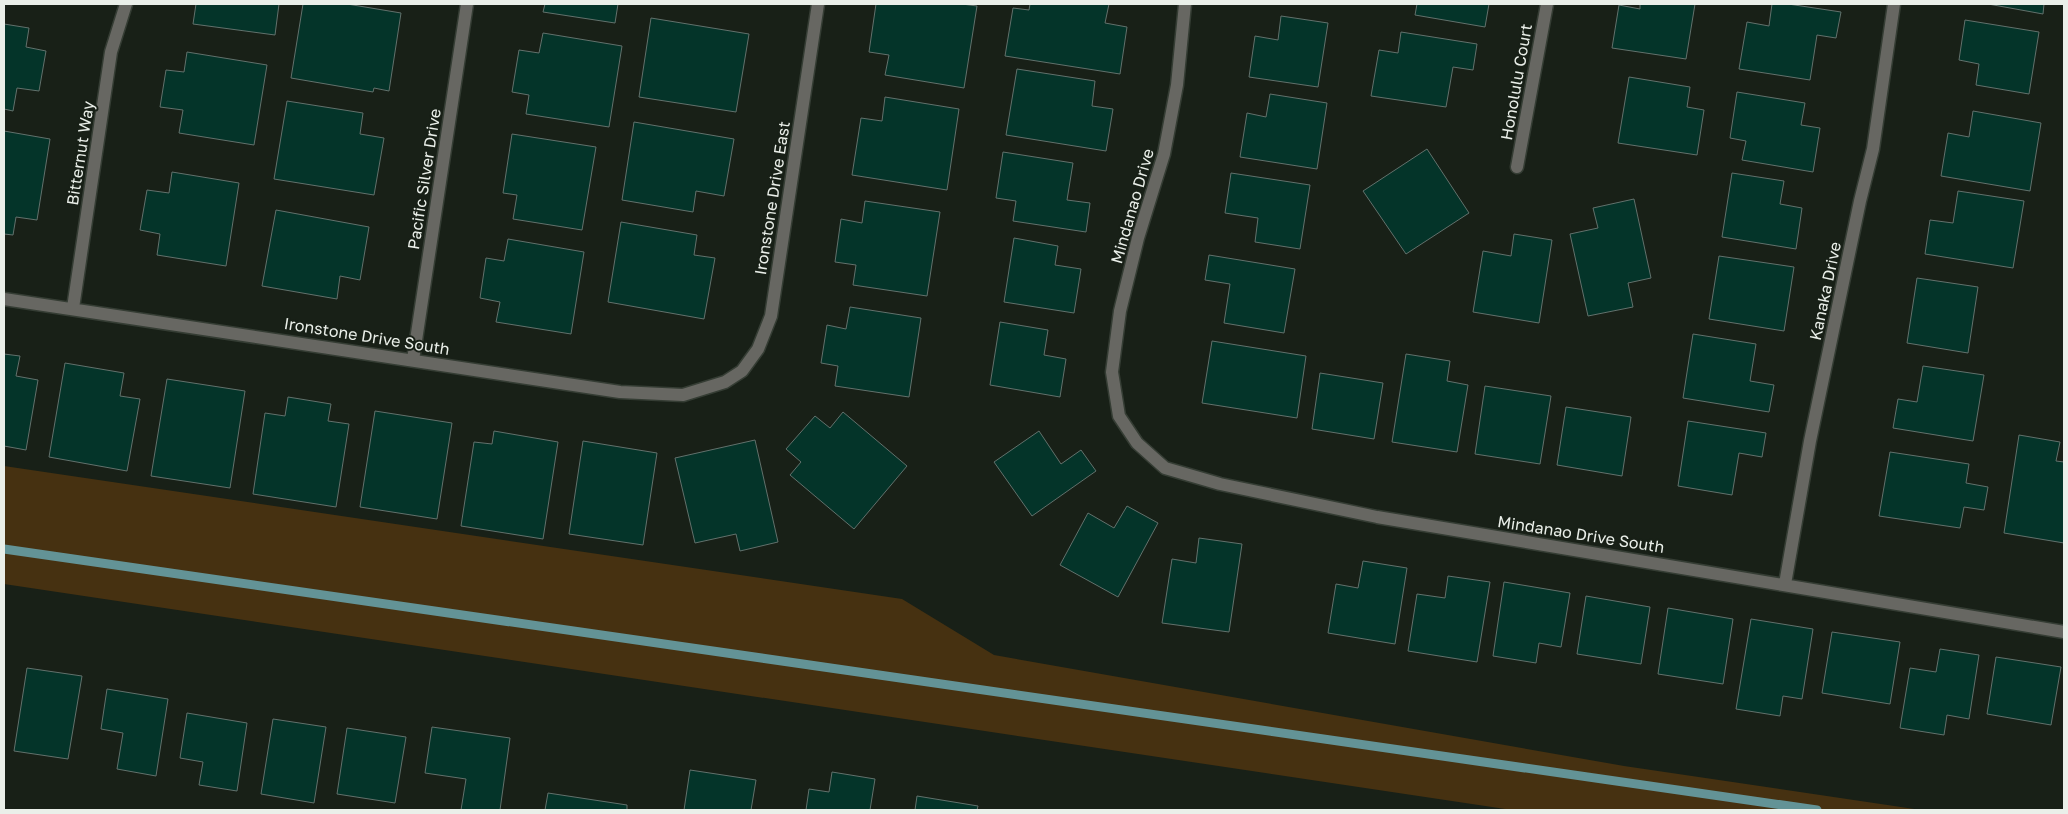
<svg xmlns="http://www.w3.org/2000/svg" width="2068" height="814" font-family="'Golos Text',sans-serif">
<rect width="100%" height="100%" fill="#182017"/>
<!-- green -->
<path fill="#463111" d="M4,466L902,599L994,655L1624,766L1921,810H1512L4,584Z"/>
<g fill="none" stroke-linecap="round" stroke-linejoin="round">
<!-- stream -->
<path stroke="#639396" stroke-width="9" d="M4,549L1817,810"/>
</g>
<!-- building -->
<path fill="#043429" stroke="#62716c" d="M196,4H279L275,35L193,24Z
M303,4H347L401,13L389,91L374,88L373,92L291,78Z
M545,4H618L615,23L543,12Z
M876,4H962L977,6L964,88L885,75L889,55L869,52Z
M1030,4H1109L1105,23L1127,27L1120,74L1005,56L1013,8L1029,10Z
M1417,4H1489L1485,27L1415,15Z
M1640,4H1695L1686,59L1612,48L1619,5L1640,9Z
M1772,4H1788L1841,12L1836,38L1817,35L1810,80L1739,69L1747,22L1769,26Z
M1988,4H2044L2043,14Z
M1281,16L1328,23L1318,87L1249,77L1255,36L1278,40Z
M651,18L749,34L736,112L639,97Z
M1965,20L2039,32L2029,94L1976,85L1979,64L1959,60Z
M4,24L29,28L26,47L46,51L39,91L17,88L13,111L4,109Z
M1401,32L1477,44L1473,70L1453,67L1446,107L1371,96L1379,50L1398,53Z
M543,33L622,46L609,127L526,114L529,95L512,92L519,50L539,53Z
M187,52L267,65L254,145L179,133L183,110L160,107L166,70L184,72Z
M1017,69L1095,81L1092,106L1113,109L1106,151L1006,135Z
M1629,77L1690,87L1687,107L1704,110L1697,155L1618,143Z
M1737,92L1805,103L1801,125L1820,128L1813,172L1742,160L1746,141L1730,138Z
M1270,94L1327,103L1317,169L1240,157L1247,113L1266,117Z
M885,97L959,109L947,190L852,175L861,118L882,121Z
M287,101L363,113L360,134L384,138L374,195L274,179Z
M1973,111L2041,123L2030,191L1941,176L1948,133L1969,137Z
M634,122L734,139L724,196L696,191L693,212L622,200Z
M4,131L50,139L37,220L16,217L13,235L4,234Z
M512,134L596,147L582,230L513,219L517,195L503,193Z
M1427,149L1469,213L1406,254L1363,191Z
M1003,152L1073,163L1067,200L1090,203L1086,232L1013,221L1016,201L996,198Z
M172,172L239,183L226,266L157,255L160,234L140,230L147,190L169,193Z
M1231,173L1310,185L1300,249L1255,242L1258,218L1225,213Z
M1732,173L1784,181L1780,204L1802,208L1796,249L1722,237Z
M1958,191L2024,201L2013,268L1925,254L1930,220L1953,223Z
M1634,199L1651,278L1628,283L1633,307L1588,316L1570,234L1598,228L1593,208Z
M865,201L940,212L927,296L853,285L856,265L835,262L841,219L862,223Z
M276,210L369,227L360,280L340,276L337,299L262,286Z
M621,222L697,235L694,255L715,258L704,319L608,302Z
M1514,234L1552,240L1539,323L1473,312L1483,251L1511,256Z
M1014,238L1058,246L1055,265L1081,269L1074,313L1004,302Z
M508,239L584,252L571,334L496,322L500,302L480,298L486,258L504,261Z
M1209,255L1295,269L1284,333L1224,323L1230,284L1205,280Z
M1719,256L1794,267L1784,331L1709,319Z
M1917,278L1978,287L1968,353L1907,343Z
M850,307L921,318L909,397L835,386L838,366L821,363L827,325L846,329Z
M1000,322L1048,330L1044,355L1066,359L1060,397L990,385Z
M1693,334L1756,344L1750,381L1774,385L1769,412L1683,398Z
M1212,341L1306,356L1297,418L1202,403Z
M4,354L20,356L16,376L38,380L26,450L4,446Z
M1406,354L1450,361L1447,381L1468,385L1457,452L1392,442Z
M65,363L124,373L120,396L140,399L127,471L49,457Z
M1923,366L1984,375L1973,441L1893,428L1898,399L1917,402Z
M1320,373L1383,383L1374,439L1312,429Z
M167,379L245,391L230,488L151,476Z
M1485,386L1551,396L1540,464L1475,454Z
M288,397L331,404L328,421L349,424L336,507L253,494L265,413L285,416Z
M1566,407L1631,417L1622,476L1557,465Z
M375,411L452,423L437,519L360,507Z
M843,412L907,466L854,529L790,475L801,462L786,449L815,416L830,428Z
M1688,421L1766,433L1762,457L1739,453L1732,495L1678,486Z
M494,431L558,442L543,539L461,526L474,442L492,444Z
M1039,431L1061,464L1081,450L1096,471L1032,516L994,462Z
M2019,435L2060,442L2056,461L2064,462V543L2004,533Z
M755,440L778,542L740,551L736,534L695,543L675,458Z
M583,441L657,453L643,545L569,534Z
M1890,452L1969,464L1966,483L1988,487L1984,510L1964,507L1960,528L1879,516Z
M1127,506L1158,523L1118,597L1060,565L1088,513L1114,528Z
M1199,538L1242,544L1229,632L1162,623L1172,559L1196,563Z
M1363,561L1407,568L1395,644L1328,633L1336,584L1358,588Z
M1448,576L1490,582L1477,662L1408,651L1417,594L1445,598Z
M1504,582L1570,593L1561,647L1539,643L1536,663L1493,656Z
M1586,596L1650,607L1641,664L1577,654Z
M1668,608L1733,619L1723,684L1658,674Z
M1751,619L1813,629L1802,699L1783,696L1780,716L1736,709Z
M1832,632L1900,642L1890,704L1822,693Z
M1940,649L1979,655L1969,719L1947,715L1944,735L1900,728L1910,668L1936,672Z
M1996,657L2061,667L2051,725L1987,714Z
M27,668L82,676L68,759L14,751Z
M107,689L168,699L156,776L117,769L123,733L101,729Z
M187,713L247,723L237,791L199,785L203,762L180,758Z
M273,719L326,727L314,803L261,794Z
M432,727L510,738L500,810H461L466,779L425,773Z
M347,728L406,737L395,803L337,794Z
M690,770L756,780L751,810H684Z
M832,772L875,779L870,810H806L809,789L829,792Z
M548,793L627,805V810H545Z
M917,796L978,806L977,810H915Z"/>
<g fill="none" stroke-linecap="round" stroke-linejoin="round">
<!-- minor casing -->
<g stroke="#353d34" stroke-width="15">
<path id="minor" d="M1185,4L1177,85L1164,154L1138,238L1120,311L1112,372L1119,416L1137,443L1165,468L1220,484L1377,517L2064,632
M1517,167L1547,4
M4,299L620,392L683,395L725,382L742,371L758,349L771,316L818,4
M73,308L111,52L126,4
M413,360L467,4
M1785,584L1810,441L1860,201L1873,149L1894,4"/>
</g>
<!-- minor -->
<use href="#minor" stroke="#676762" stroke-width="12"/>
</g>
<g text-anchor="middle" stroke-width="4" stroke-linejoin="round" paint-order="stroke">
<!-- street labels -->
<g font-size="16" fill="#eaefe9" stroke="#182017">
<text transform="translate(1516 82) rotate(-80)" y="6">Honolulu Court</text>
<text transform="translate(80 153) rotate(-81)" y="6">Bitternut Way</text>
<text transform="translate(424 179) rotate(-81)" y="6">Pacific Silver Drive</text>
<text transform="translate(772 198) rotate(-81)" y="6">Ironstone Drive East</text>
<text transform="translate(1132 206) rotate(-74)" y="6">Mindanao Drive</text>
<text transform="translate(1825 291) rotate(-78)" y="6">Kanaka Drive</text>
<text transform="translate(367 336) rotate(9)" y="6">Ironstone Drive South</text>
<text transform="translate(1581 534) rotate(9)" y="6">Mindanao Drive South</text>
</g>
</g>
<!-- border -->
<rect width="2068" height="814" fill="none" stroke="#eaefe9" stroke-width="10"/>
</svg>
